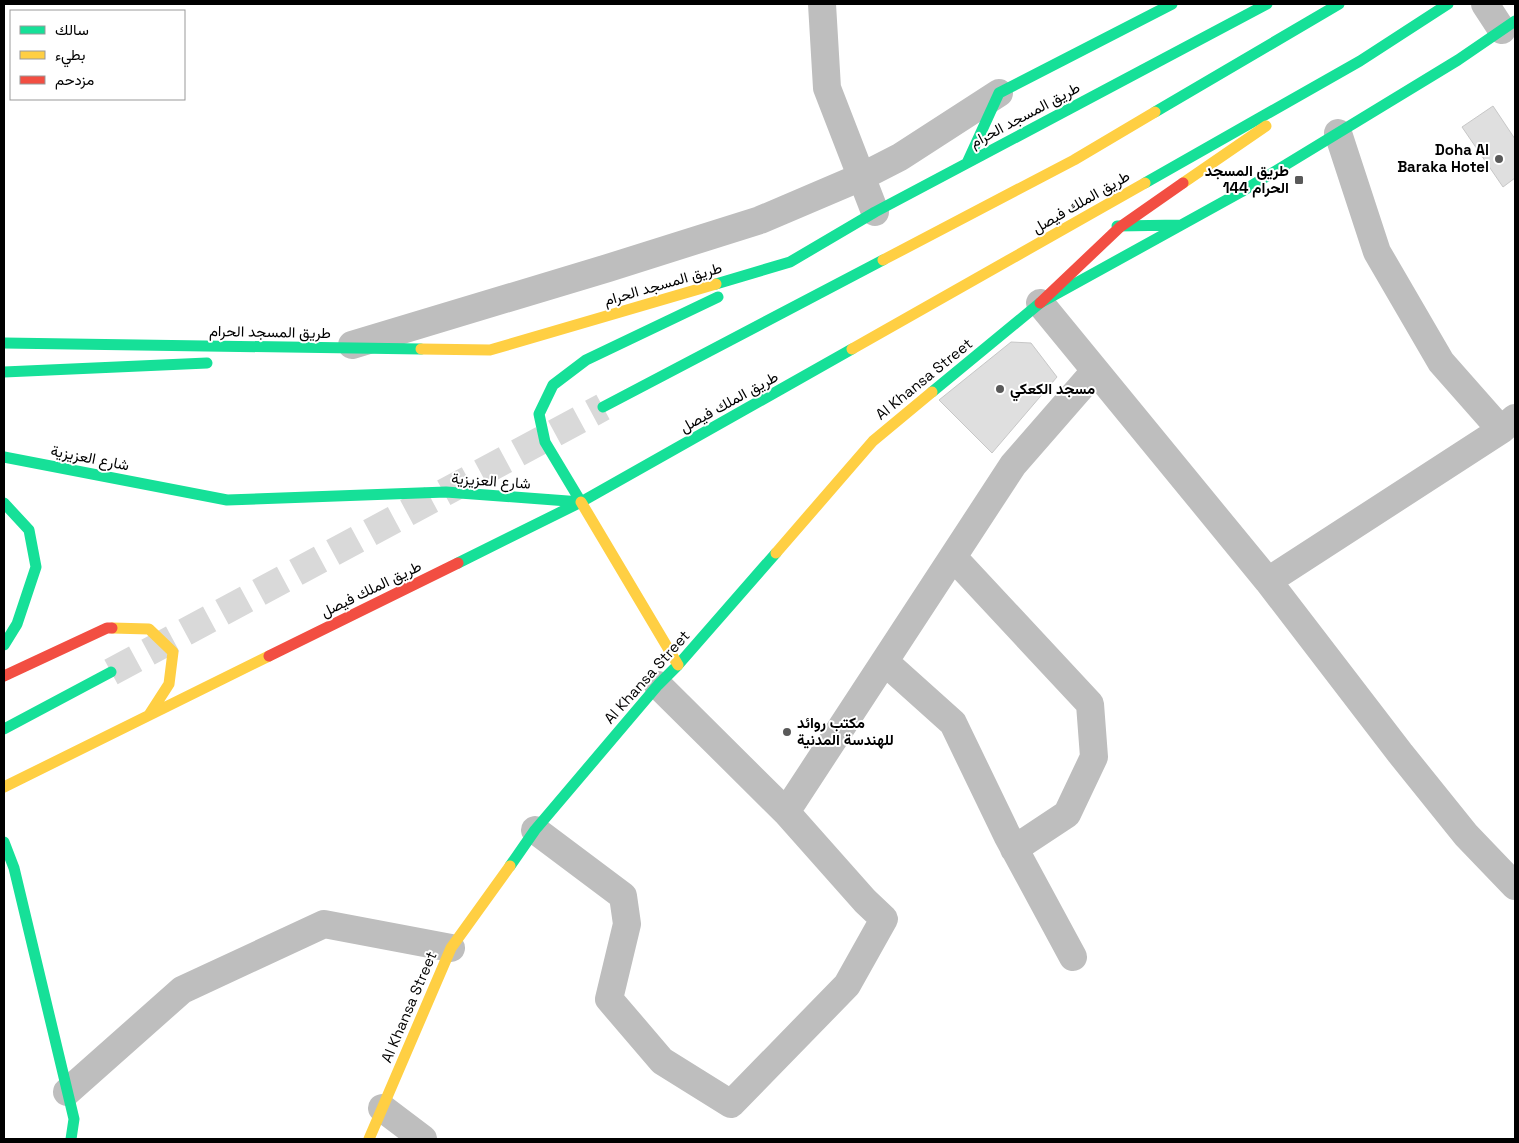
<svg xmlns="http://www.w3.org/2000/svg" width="1519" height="1143" font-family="'Space Grotesk',Vazirmatn,sans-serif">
<rect width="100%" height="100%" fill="#fff"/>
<!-- building -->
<path fill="#dfdfdf" stroke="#c7c7c7" d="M1493,106L1515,139V178L1503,187L1462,127Z
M1011,342L1031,343L1057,377L992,453L939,400Z"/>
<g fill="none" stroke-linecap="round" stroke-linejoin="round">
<!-- highway-tunnel -->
<path stroke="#d9d9d9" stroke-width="28" stroke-dasharray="28 14" stroke-linecap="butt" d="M111,672L603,407"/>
<!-- street -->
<path stroke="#bebebe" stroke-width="28" d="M822,4L827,88L875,212
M1485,4L1502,30
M1338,133L1377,252L1441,362L1501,430
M1040,303L1268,581L1400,753L1466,835L1515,886
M352,345L608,268L760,220L861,177L900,157L999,93
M953,557L1090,704L1094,757L1067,814L1014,849
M1268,581L1501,430L1515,418
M885,662L953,723L1007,835L1073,957
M658,685L786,812L1013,465L1095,371
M535,830L623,896L627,924L609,999L662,1061L731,1104L847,985L884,919L865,901L786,812
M67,1092L182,990L324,924L451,948
M382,1108L423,1139"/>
<!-- fast -->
<path stroke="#16e098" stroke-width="11" d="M1155,112L1339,4
M967,163L999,93L1172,4
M1145,183L1360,61L1448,4
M1117,226L1181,225
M716,284L790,262L875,212L1267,4
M4,343L421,349
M4,372L207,363
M932,392L1040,303L1241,192L1458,60L1515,21
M603,407L883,260
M4,457L227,500L446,492L581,502
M581,502L545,442L539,414L553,385L586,360L718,297
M4,503L29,530L36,567L17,624L4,645
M458,563L581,502L852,349
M4,729L111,672
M4,842L14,868L74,1119L71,1139
M510,866L535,830L658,685L678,665L776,553"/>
<!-- slow -->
<path stroke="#ffcf43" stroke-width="11" d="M1183,183L1266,126
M883,260L1074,160L1155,112
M421,349L490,350L716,284
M852,349L1145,183
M581,502L678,665
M776,553L873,441L932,392
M112,628L149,629L173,652L169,684L149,715
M4,787L269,656
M369,1139L451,948L510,866"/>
<!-- jam -->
<path stroke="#f24e42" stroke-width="11" d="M1040,303L1120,227L1183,183
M269,656L458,563
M4,676L107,628H112"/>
</g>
<!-- markers -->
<g fill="#595959" stroke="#fff" stroke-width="2">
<circle cx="1499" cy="159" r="5"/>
<rect x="1294" y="175" width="10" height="10" rx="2.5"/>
<circle cx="1000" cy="389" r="5"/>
<circle cx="787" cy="732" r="5"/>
</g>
<g text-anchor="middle" stroke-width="4" stroke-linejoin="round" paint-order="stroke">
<!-- street labels -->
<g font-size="15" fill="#000" stroke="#fff">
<text transform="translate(1025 115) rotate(-28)" y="5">طريق المسجد الحرام</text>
<text transform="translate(1081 202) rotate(-30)" y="5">طريق الملك فيصل</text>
<text transform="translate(663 284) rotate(-16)" y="5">طريق المسجد الحرام</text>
<text transform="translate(270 332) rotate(1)" y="5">طريق المسجد الحرام</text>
<text transform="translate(924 379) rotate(-39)" y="5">Al Khansa Street</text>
<text transform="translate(729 402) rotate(-29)" y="5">طريق الملك فيصل</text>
<text transform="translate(90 458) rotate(11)" y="5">شارع العزيزية</text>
<text transform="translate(491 481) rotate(4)" y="5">شارع العزيزية</text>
<text transform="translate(371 589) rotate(-26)" y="5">طريق الملك فيصل</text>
<text transform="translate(647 677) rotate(-48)" y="5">Al Khansa Street</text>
<text transform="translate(409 1007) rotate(-67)" y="5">Al Khansa Street</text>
</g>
<!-- poi labels -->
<g font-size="15" font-weight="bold" fill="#000" stroke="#fff" text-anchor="end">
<text x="1489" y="155">Doha Al<tspan x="1489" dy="17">Baraka Hotel</tspan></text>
<text x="1289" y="176">طريق المسجد<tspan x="1289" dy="17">الحرام 144</tspan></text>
<text x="1010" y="394" text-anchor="start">مسجد الكعكي</text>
<text x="797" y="728" text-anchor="start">مكتب روائد<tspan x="797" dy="17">للهندسة المدنية</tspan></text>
</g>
</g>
<!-- border -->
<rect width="1519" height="1143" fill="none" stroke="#000000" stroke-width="10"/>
<!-- legend -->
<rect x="10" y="10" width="175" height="90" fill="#ffffff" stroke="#999999"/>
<rect x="20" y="26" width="25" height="8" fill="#16e098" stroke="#999999"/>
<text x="55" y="35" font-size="15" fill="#000000">سالك</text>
<rect x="20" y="51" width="25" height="8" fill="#ffcf43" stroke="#999999"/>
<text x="55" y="60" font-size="15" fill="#000000">بطيء</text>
<rect x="20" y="76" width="25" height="8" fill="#f24e42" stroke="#999999"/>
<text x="55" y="85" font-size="15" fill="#000000">مزدحم</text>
</svg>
